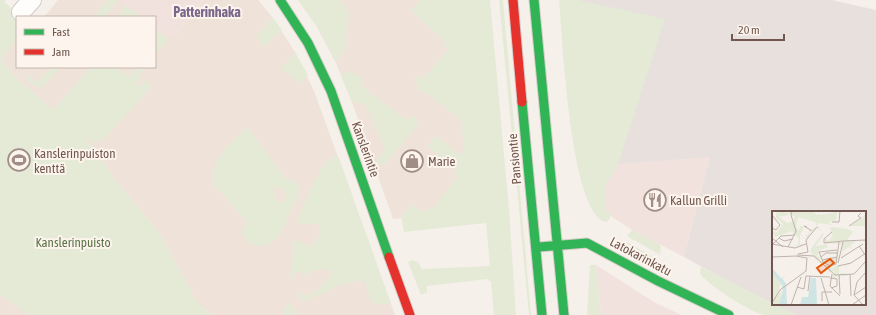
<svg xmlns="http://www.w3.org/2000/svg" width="876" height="315" font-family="'Asap Condensed',sans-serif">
<rect width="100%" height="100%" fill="#f6f0eb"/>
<!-- residential -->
<path fill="#eee2d9" d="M58,0H126L124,3L141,17H44Z
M204,0H258L273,18L295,52L314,91L395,315H212L198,304L160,234L113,177L96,151L53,110L14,76L1,59L17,39V67H155V28L165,36L169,33L174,37Z
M298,0H466L485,211L393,219L352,102L335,61L316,25Z
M0,294L29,315H0Z"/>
<!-- commercial -->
<path fill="#f2e2dd" d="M126,0H204L174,37L169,33L165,36L155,28V17H141L123,3Z
M710,157L684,257L632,230L612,217V215L590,194L587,167Z
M596,265L654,302L681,315H601Z"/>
<!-- industrial -->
<path fill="#e7e0dc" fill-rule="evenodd" d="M572,0H832L876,10V315H796L746,291L684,257L710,157L587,167ZM773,212H865V304H773Z"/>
<!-- green -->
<path fill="#e5ead7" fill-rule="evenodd" d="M0,0H6L4,2L22,17H17V39L1,59L14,76L53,110L91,67H122L120,71L130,76L139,67H146L139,75L141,77L136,84L140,87L145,81L152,86L104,139L94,142L81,136L96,151L113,177L160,234L198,304L212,315H24L26,313L0,294Z
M107,0H118L105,17H94Z
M298,0H337L345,6L349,15L344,51L339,58L335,61L316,25Z
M420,0H490L509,210L516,315H494L491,282L487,279L427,286V292L421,295L408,262L412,260L418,262L422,269L490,266L486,223L404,232L401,216L412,205L423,211L433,208L458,177L453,173L456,169L427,146L434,138L438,137L459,154L464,152L461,120L425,92L417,90L418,84L413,80L417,75L422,80L448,49L443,44L445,41L411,11Z
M499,0H503L531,315H529Z
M559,0H578L665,19L618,164L606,185L605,208L612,215L607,222C570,220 562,32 559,0Z
M126,5L141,17H117Z
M273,18L282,30L264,47L256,37Z
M155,28L168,39L155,56Z
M295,52L308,75L300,84L281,68Z
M51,67L60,68L42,88L31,84L26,78L28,75L37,83Z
M345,72L354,73L362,79L363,87L406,120L411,117H414L418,121L417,126L386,163L378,165L376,161L385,149L366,105L352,102L341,76Z
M248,127L285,178L297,183L300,188C299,195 295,202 292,208C285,224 277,251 254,245C248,243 244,238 242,232L247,221L213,184C210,161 232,140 248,127ZM275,187H280L287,196L285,201L281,203L276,199L274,190Z
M336,155L339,158L390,301L388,304L383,305L372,302L364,280L343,284L308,300H303L295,292C299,293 303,295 307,295C317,294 329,280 332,271C324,268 313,270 306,274L302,271L296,272L291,280L290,278L294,240L310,246C318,241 324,232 317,224L297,223C302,209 322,157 336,155Z
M632,230L659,244L661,246L660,255L627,236Z
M625,241L658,260L656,263H653L624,247Z
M590,265H596L601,315H587Z
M701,267L796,315C786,315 774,315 764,315C752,313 705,284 700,273Z
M289,303L300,315H285L282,312Z"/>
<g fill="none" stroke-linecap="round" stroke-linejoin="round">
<!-- street casing -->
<g stroke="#d3ccc7" stroke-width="20">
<path id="street" d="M21,12L32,0"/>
</g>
<!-- fast casing -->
<g stroke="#d4ccc8" stroke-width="11">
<path id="fast" d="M280,0L308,43L331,91L389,257
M534,0L564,315
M522,102L542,315
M539,247L587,243L658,281L729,315"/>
</g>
<!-- jam casing -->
<g stroke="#d4ccc8" stroke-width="11">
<path id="jam" d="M513,0L522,102
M389,257L410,315"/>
</g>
<!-- street -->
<use href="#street" stroke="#fefdfc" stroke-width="18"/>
<!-- fast -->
<use href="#fast" stroke="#30b455" stroke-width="9"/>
<!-- jam -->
<use href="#jam" stroke="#e5322d" stroke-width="9"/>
</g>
<!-- icons -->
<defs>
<g id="stadium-ring" transform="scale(1.15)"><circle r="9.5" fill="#fdf5ed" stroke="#9f8d86" stroke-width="1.5"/><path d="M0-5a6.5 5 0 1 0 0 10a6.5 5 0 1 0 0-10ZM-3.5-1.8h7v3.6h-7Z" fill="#9f8d86"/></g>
<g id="shop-ring" transform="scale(1.15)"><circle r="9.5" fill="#fdf5ed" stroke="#9f8d86" stroke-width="1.5"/><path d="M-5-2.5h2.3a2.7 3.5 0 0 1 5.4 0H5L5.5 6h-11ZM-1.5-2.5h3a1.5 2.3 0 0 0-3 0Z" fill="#9f8d86"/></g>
<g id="restaurant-ring" transform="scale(1.15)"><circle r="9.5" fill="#fdf5ed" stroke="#9f8d86" stroke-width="1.5"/><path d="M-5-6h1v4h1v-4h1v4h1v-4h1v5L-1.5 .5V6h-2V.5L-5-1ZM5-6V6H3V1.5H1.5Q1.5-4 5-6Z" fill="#9f8d86"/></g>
</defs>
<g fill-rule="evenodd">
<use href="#stadium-ring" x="19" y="160"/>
<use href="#shop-ring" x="412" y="161"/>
<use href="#restaurant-ring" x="655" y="200"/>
</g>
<g text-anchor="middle" stroke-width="4" stroke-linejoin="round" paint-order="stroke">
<!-- street labels -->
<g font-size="13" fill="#70574f" stroke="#fdf5ed">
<text transform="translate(366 149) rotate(70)" y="5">Kanslerintie</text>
<text transform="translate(514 159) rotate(-95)" y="5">Pansiontie</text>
<text transform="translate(641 256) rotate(28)" y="5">Latokarinkatu</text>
</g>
<!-- poi labels -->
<g font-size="13" fill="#70574f" stroke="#fdf5ed" text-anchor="start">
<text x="34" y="158">Kanslerinpuiston<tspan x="34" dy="15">kenttä</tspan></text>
<text x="428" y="166">Marie</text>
<text x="670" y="205">Kallun Grilli</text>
</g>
<!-- park labels -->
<g font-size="13" fill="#5a7448" stroke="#fdf5ed">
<text x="73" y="247">Kanslerinpuisto</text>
</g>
<!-- neighbourhood labels -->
<g font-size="14" font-weight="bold" fill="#7b668c" stroke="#fdf5ed">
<text x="207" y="17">Patterinhaka</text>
</g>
</g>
<!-- overview -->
<g transform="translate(772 211)">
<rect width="94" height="94" fill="#f6f0eb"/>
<path d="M0,0H11L15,2L17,4L7,6L15,12L21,11L23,6L13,0H40L45,4L46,2L48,4L65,1L64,10L56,11L62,14L45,12L49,20L45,17L41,20L39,19L34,33L35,26L33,24H36L38,19L34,17L40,19L45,15L43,11L26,6L24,16L27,20L28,15L32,16L28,25V34L30,32L31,34L16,36L26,34L27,28L20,20L3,26L0,20L4,22L11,13L4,7V2L8,1ZM94,2V15H78L88,9ZM61,16L75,18L85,22L81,21L75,29L84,30L78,35L81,39L77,36L72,39L70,47L71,33L52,32L53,27L57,30L61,24L58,17ZM51,22L52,23L44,35L56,33L55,36L60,35L47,39L45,45L49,47L47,49L50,51L54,47L64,46V39H65V51L63,53L61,51L60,54L54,50L52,51L57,53L53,52L52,54L60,55L55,56L61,57L64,54L71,55L81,50L76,54L67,56V63L71,62L77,65H68L67,68V65H63L64,68H61L60,64H64L61,63L63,60L58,61L50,53L52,52H49L39,44H42L38,41L40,36ZM0,63L9,72L5,85L10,79L7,94H0L2,90L0,92Z" fill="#e5ead7"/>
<path d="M0,57L9,67L16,62L10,67L14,73L15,94L7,93L11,79L9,72L0,63ZM39,67H44L45,94H28L30,86H36Z" fill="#cfe5e4"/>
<path fill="none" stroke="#c0b3ad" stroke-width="1" d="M0,4L8,14L4,19L0,17M60,11H67L68,0M77,15L89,7L86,5L89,2M35,16L32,15L40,20M60,21L52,28V32L71,30M0,27L11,36M7,27L12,30L21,28M71,30L94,29M0,33L23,37L34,33M1,33L9,25L23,24M87,35L94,45M16,36L24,20L19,4L20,0M26,43L36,41L34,29L45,16M25,44L42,45L63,64L82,63L94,50M0,46L24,45M49,46L54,42H65M69,47L91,33M50,49L65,46M51,51L58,55L64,53L67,31M51,51L47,41L65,39M66,52L71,31M66,55L79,52L94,42M60,63L58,75L68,85M78,63L79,85M67,64L68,83M49,67L57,94M58,67L65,68V75L59,77M25,76L32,78L34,65L58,66M36,80L38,65M82,84L85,71L94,61M82,84L94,76M82,84L91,94M50,90V81H60M0,92L8,79L34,60L35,47L24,45M19,94L29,66M80,94L94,84"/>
<path fill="#e8590c" fill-opacity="0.15" stroke="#e8590c" stroke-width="2" d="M58,48L62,52L49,62L45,57Z"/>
<rect width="94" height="94" fill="none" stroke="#70574f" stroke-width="2"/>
</g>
<!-- legend -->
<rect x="16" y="16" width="140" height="52" fill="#fdf5ed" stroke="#c5b6ae"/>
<rect x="24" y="29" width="20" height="6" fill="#30b455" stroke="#c5b6ae"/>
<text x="52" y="36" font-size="12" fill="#70574f">Fast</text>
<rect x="24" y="49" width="20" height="6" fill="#e5322d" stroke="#c5b6ae"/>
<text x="52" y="56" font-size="12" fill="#70574f">Jam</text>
<!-- scale -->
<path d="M732 34v6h52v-6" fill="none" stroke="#70574f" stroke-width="2"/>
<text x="738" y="34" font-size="12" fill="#70574f" stroke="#fdf5ed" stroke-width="3" paint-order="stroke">20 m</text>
</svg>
